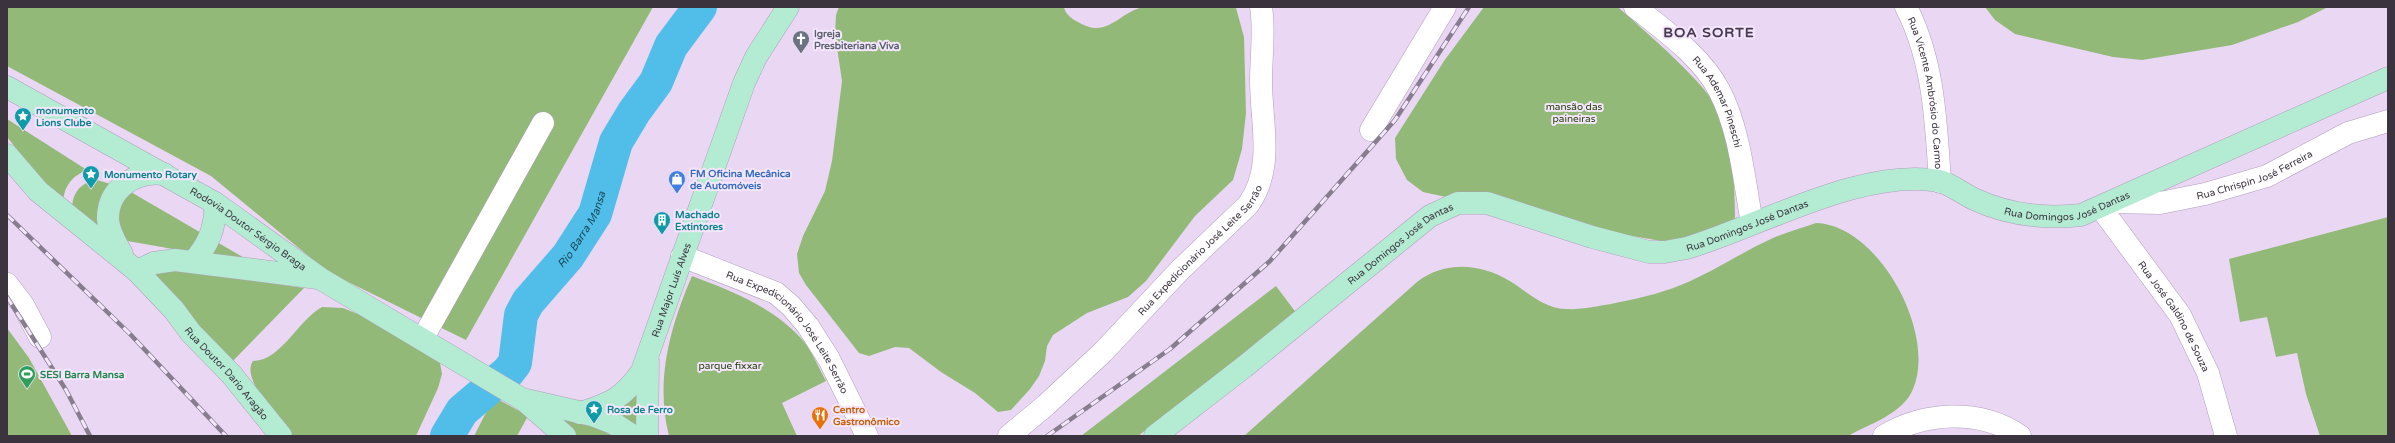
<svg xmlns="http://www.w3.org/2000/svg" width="2395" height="443" font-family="'Varela Round',sans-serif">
<rect width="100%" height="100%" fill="#e9d7f4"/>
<!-- green -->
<path fill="#93b978" d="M7,7H653L466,340L328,272L211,176L7,66Z
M839,7H1064C1065,14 1072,19 1078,22C1108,40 1118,12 1144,7C1156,5 1226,5 1236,8L1244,37L1246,113L1242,149L1233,180L1195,216L1146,281L1128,297L1087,313L1053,335L1047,346L1045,361L1039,376L1030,389L1011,410L998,412L975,393L941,372L909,348L895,347L869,356L859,353L806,285L799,273L797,254L803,236L825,191L832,161L842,81L835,34L836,15Z
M1484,7H1618C1642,29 1709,85 1719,112C1733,145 1735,185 1735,220L1679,244L1609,232L1423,192L1407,180L1396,159L1395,138L1444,61Z
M1985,7H2328L2298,22L2232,45L2142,60L2113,57L2015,34L1995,20Z
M7,119L87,170C70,177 63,188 63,206L7,137Z
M97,180L124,188L253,263L99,236L72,207C73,191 82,182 97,180Z
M2388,217V436H2320L2306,394L2297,353L2276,357L2267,317L2240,322L2229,259Z
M1816,223C1879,225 1937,334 1913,389C1903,414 1869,424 1848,436H1244L1417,282C1444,261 1479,263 1508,280C1527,291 1542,308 1566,309C1581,310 1597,306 1611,304C1635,299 1659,294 1681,285C1713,272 1742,252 1773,238C1787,232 1802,228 1816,223Z
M125,262L304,288L227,367Z
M692,276C732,291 776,308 805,343C813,354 819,368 826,381L782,403L797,436H669C655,381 670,327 692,276Z
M1276,286L1297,314L1138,436H1081Z
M322,307L343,308L365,317L425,350L440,363L442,374L438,388L416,436H292C280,420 240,379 253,361C281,361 298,320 322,307Z
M7,328L29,358L72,436H7Z
M637,390L641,407L635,433L618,414Z
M494,397L528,416L517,436H474Z
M551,416L597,428L613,436H577Z"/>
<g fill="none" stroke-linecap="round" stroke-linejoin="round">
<!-- river -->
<path stroke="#51bee9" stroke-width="34" id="s1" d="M447,436L462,411L508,372L515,363L521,315L528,302L568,256L595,214L616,142L634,112L656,82L671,46L700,7"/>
<!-- street casing -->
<g stroke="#b09fbb" stroke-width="23">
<g id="street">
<path id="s2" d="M1635,7C1665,31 1701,56 1719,90C1740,130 1744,180 1752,223"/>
<path id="s3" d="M1906,7C1934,61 1936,122 1940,182"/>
<path d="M1371,130L1445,7"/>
<path id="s4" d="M2114,202L2160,203L2205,194L2267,176L2348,133L2388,121"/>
<path id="s5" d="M2101,208L2180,315L2208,373L2226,436"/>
<path id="s6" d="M682,256L776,293L791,306L808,326L829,359L867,436"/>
<path d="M7,284L23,305L40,337"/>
<path d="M423,338L543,123"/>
<path id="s7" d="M1009,436L1046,405L1103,352L1180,270L1248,205C1275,168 1261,123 1261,81C1261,56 1265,31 1261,7"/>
<path d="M1884,436C1924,412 1980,408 2020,436"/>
</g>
</g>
<!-- secondary casing -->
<g stroke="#b09fbb" stroke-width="23">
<g id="secondary">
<path id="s8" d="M7,87L215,203L321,279L522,399L592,415L613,423L633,436"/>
<path id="s9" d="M7,155L38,191L137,271L174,310L191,333L231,374L281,436"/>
<path d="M122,254C116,243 109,233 108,220C107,188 136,171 164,174"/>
<path d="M193,262C209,244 216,227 215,203"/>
<path d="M137,271L154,263L175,260L318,278"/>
<path d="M525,401L565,436"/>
<path id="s10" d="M580,413C612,403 623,398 642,371L744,83L756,57L788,7"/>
<path d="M647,436L648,361"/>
<path id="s11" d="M1155,436L1244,367L1430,216L1458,203H1487L1592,237L1649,252H1665L1687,248C1760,226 1863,167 1939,181C1951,184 1963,194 1974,199C2008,215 2044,219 2081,215L2388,78"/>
</g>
</g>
<!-- street -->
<use href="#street" stroke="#fff" stroke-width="22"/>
<!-- secondary -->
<use href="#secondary" stroke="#b4ecd3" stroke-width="22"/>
<!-- rail casing -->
<g stroke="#887c8f" stroke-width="4.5">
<path id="rail" d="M7,215L130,334L226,436
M7,297L66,390L90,436
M1047,436L1170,349L1270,261L1395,120L1469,7"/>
</g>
<!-- rail -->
<use href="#rail" stroke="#f4e6fd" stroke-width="3" stroke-dasharray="9" stroke-linecap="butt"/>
</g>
<!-- icons -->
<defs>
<g id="church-pin" transform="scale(0.9)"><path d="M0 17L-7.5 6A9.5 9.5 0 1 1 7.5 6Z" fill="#6b7280" stroke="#f4e6fd"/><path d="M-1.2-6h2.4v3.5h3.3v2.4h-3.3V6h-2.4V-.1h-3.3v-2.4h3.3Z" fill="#fff"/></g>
<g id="sight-pin" transform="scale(0.9)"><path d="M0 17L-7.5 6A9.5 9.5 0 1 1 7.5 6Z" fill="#0f9aa8" stroke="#f4e6fd"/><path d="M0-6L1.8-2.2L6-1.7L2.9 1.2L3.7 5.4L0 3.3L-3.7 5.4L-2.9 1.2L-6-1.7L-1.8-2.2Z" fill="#fff"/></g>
<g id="shop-pin" transform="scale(0.9)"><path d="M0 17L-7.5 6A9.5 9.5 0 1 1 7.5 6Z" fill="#3f7fe0" stroke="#f4e6fd"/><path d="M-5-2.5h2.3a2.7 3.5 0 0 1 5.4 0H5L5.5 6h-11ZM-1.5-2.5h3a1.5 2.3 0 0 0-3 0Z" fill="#fff"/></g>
<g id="building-pin" transform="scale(0.9)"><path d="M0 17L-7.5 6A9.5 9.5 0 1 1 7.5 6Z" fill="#0f9aa8" stroke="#f4e6fd"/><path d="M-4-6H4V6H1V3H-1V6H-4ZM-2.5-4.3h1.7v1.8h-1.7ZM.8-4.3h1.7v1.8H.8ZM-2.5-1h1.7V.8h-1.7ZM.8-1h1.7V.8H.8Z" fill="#fff"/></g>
<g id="stadium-pin" transform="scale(0.9)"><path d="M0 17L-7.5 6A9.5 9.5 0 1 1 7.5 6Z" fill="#2e9e5b" stroke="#f4e6fd"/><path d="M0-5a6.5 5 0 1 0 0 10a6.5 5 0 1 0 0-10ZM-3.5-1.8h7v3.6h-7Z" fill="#fff"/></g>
<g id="restaurant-pin" transform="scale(0.9)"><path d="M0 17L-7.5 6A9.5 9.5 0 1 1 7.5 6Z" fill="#e8710a" stroke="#f4e6fd"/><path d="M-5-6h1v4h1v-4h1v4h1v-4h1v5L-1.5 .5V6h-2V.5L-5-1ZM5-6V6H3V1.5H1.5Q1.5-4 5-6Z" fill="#fff"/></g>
</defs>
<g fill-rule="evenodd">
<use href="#church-pin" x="801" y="39"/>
<use href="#sight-pin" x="23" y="116"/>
<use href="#sight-pin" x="91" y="174"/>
<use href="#shop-pin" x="677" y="179"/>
<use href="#building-pin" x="662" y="220"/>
<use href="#stadium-pin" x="27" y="374"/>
<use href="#sight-pin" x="594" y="409"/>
<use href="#restaurant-pin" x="820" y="415"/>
</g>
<g text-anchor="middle" stroke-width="4" stroke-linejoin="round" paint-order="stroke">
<!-- worship labels -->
<g font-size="10" font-weight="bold" fill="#5b616d" stroke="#f4e6fd" text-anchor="start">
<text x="814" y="37">Igreja<tspan x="814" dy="12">Presbiteriana Viva</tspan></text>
</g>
<!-- street labels -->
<g font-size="10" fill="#3b343f" stroke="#f4e6fd">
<text dy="4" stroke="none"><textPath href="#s3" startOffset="89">Rua Vicente Ambrósio do Carmo</textPath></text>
<text dy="4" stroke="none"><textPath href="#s2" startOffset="129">Rua Ademar Pineschi</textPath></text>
<text dy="4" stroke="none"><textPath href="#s4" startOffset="145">Rua Chrispin José Ferreira</textPath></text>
<text dy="4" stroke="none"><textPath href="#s11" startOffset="1020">Rua Domingos José Dantas</textPath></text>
<text dy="4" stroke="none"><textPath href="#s11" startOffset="684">Rua Domingos José Dantas</textPath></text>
<text dy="4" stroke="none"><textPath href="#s8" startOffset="280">Rodovia Doutor Sérgio Braga</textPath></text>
<text dy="4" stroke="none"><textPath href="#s11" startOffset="312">Rua Domingos José Dantas</textPath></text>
<text dy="4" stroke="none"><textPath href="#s7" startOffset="267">Rua Expedicionário José Leite Serrão</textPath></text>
<text dy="4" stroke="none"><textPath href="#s10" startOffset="163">Rua Major Luís Alves</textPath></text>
<text dy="4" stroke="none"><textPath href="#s5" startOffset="131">Rua José Galdino de Souza</textPath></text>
<text dy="4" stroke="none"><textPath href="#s6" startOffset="136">Rua Expedicionário José Leite Serrão</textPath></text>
<text dy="4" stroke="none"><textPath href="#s9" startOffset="311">Rua Doutor Dario Aragão</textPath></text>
</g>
<!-- park labels -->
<g font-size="10" fill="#233f07" stroke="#f4e6fd">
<text x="1574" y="110">mansão das<tspan x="1574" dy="12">paineiras</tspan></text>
<text x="730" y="369">parque fixxar</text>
</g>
<!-- culture labels -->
<g font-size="10" font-weight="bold" fill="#0d838f" stroke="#f4e6fd" text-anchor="start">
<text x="36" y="114">monumento<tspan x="36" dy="12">Lions Clube</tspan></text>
<text x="104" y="178">Monumento Rotary</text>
<text x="675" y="218">Machado<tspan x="675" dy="12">Extintores</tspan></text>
<text x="607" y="413">Rosa de Ferro</text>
</g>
<!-- shop labels -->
<g font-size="10" font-weight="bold" fill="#366cbe" stroke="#f4e6fd" text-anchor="start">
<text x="690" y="177">FM Oficina Mecânica<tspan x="690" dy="12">de Automóveis</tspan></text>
</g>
<!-- leisure labels -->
<g font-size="10" font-weight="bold" fill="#27864d" stroke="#f4e6fd" text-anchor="start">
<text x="40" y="378">SESI Barra Mansa</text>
</g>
<!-- food labels -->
<g font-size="10" font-weight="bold" fill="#c56008" stroke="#f4e6fd" text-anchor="start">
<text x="833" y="413">Centro<tspan x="833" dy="12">Gastronômico</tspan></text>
</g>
<!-- water labels -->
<g font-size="11" font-style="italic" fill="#1a495b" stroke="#f4e6fd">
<text dy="4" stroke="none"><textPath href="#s1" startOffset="255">Rio Barra Mansa</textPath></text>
</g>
<!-- district labels -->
<g font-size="14" font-weight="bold" letter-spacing="1" fill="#473950" stroke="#f4e6fd">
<text x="1709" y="37">BOA SORTE</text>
</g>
</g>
<!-- border -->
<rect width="2395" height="443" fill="none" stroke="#3b343f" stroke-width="16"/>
</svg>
